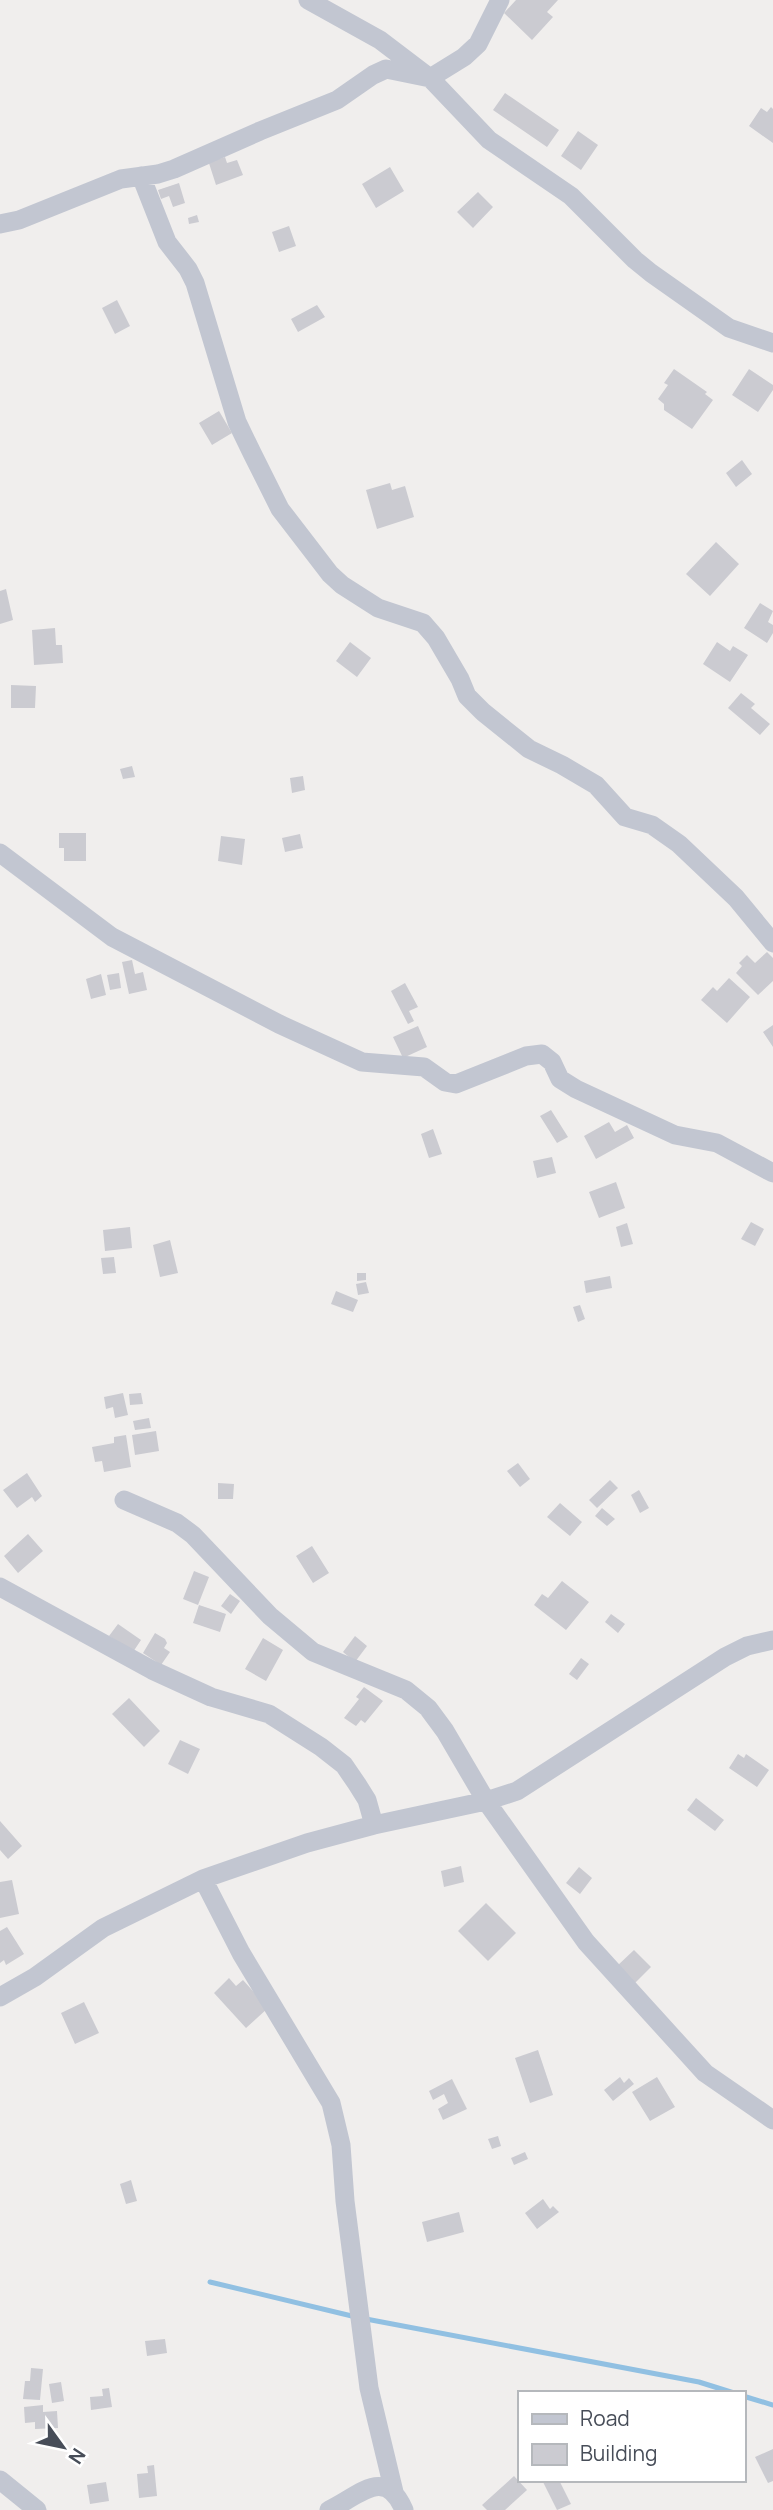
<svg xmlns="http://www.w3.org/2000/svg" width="773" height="2510" font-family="Manrope,sans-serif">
<rect width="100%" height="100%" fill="#f0eeed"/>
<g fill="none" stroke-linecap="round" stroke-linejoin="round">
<!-- stream -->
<path stroke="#91c0e2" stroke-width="5" d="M210,2282L356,2317
M366,2319L699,2382L734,2393
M743,2396L773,2405"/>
</g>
<!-- building -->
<path fill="#cbcbd1" d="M516,0H558L547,12L553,17L532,40L504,13Z
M505,93L559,130L547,147L493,110Z
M771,107L773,109V143L749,126L761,108L767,112Z
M578,131L598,145L581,170L561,156Z
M207,157L219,159L225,157L227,163L237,160L243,175L216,185Z
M390,167L404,191L376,208L362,184Z
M179,183L185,203L173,207L169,196L161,199L158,190Z
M478,192L493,207L473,228L457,212Z
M197,215L199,222L189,224L188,218Z
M289,226L296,246L279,252L272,232Z
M117,300L130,326L115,334L102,308Z
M317,305L325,317L298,332L291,319Z
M674,369L707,392L705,394L713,400L692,429L664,410V404L658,399L668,385L664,383Z
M749,369L773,385V390L758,412L732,395Z
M219,411L232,433L212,445L199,423Z
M742,460L752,474L736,487L726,473Z
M390,483L392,490L405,486L414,517L377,529L366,490Z
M716,542L739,564L710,596L686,574Z
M6,589L13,620L0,624V591Z
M760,603L773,611L768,622L773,625V633L767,643L744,628Z
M55,628L56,645H62L63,663L34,665L32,630Z
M350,642L371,658L357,677L336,661Z
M717,642L730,651L733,646L748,655L730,682L703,664Z
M11,685L36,686L35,708H11Z
M741,693L755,704L751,708L770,724L760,735L728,708Z
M132,766L135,777L123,779L120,769Z
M303,776L305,790L292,793L290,778Z
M59,833H86V861H64V848H59Z
M300,834L303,848L285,852L282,838Z
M221,836L245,839L242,865L218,861Z
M767,952L773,958V981L758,995L736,973L742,966L739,963L747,955L755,963Z
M132,960L135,974L143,972L147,990L129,994L122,962Z
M119,973L121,988L110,990L107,975Z
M101,974L106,995L91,999L86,979Z
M729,978L750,997L727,1023L701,1000L713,987L717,991Z
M405,983L418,1007L409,1011L414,1021L408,1024L391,991Z
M773,1025V1047L763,1032Z
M418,1026L427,1047L403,1058L393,1037Z
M551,1110L568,1137L557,1143L540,1116Z
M609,1122L615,1132L627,1125L634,1138L596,1159L584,1136Z
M433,1129L442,1154L429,1158L421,1134Z
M552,1157L556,1173L537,1178L533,1161Z
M616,1182L625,1208L599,1218L589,1192Z
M751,1222L764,1229L755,1246L741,1239Z
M627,1223L633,1244L621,1247L616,1227Z
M130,1227L132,1248L105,1251L103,1230Z
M170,1240L178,1273L160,1277L153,1245Z
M114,1257L116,1273L103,1274L101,1258Z
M357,1273H366V1280L357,1281Z
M610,1276L612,1288L586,1293L584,1281Z
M366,1282L369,1293L358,1295L356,1284Z
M336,1291L358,1300L353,1312L331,1304Z
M580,1305L585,1319L578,1322L573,1307Z
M123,1393L128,1415L115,1418L113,1407L106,1409L104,1397Z
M141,1393L143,1404L130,1405L129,1394Z
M149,1418L151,1428L135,1430L133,1421Z
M156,1431L159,1451L135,1455L132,1435Z
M126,1435L131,1467L104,1472L102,1461L95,1462L92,1447L114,1443V1437Z
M518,1463L530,1479L520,1487L507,1471Z
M27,1473L42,1496L35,1502L32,1497L17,1508L3,1490Z
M610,1480L618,1488L597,1508L589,1500Z
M218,1483L234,1484L233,1499H218Z
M639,1490L649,1508L640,1513L631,1495Z
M560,1503L582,1522L570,1536L547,1517Z
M602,1508L615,1519L607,1526L595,1516Z
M28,1534L43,1551L18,1573L4,1556Z
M312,1546L329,1573L313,1583L296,1556Z
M194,1571L209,1577L198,1605L183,1599Z
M562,1581L589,1602L566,1630L534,1605L542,1594L548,1598Z
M230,1594L240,1601L231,1614L221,1606Z
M199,1605L226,1614L220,1632L193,1623Z
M611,1614L625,1624L618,1633L605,1622Z
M118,1624L141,1640L133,1652L109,1636Z
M155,1633L165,1639L167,1643L164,1648L170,1652L161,1665L143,1653Z
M355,1636L367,1646L355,1662L343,1652Z
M263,1638L283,1650L266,1681L245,1669Z
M581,1658L589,1664L577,1680L569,1674Z
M364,1687L383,1701L365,1723L361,1720L356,1726L344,1718L359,1699L356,1697Z
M129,1698L160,1731L144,1747L112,1714Z
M180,1740L200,1749L188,1774L168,1764Z
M738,1754L744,1758L746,1754L769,1770L757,1787L729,1768Z
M696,1798L724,1820L715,1831L687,1810Z
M0,1821L22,1846L8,1859L0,1850Z
M461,1866L464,1882L444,1887L441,1871Z
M579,1867L592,1878L580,1894L566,1883Z
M12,1880L19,1914L0,1918V1882Z
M486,1903L516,1933L488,1961L458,1931Z
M7,1927L24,1954L6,1965L4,1960L0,1963V1931Z
M634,1950L651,1967L633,1985L616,1967Z
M229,1978L236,1986L243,1980L268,2008L246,2028L214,1993Z
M84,2002L99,2033L75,2044L61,2013Z
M538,2050L553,2095L530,2103L515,2058Z
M620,2077L624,2083L629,2078L634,2084L613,2101L604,2090Z
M657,2077L675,2107L650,2121L632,2092Z
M452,2079L467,2109L443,2120L438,2109L448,2103L444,2094L433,2100L429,2091Z
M498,2136L501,2146L492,2149L488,2139Z
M525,2152L528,2159L514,2165L511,2158Z
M131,2180L137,2201L126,2204L120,2184Z
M543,2199L550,2209L553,2206L559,2212L537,2229L525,2213Z
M459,2212L464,2232L427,2242L422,2222Z
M165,2339L167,2353L147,2356L145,2341Z
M31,2368L43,2369L40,2400L23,2399L25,2381H30Z
M61,2382L64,2401L52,2403L49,2384Z
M109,2388L112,2407L91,2410L90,2397L103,2396L102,2389Z
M43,2405V2412L57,2411L58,2428L35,2429V2422L25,2423L24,2407Z
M773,2449V2481L768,2483L755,2457Z
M154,2465L157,2496L139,2498L137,2474L148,2473L147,2466Z
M514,2476L527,2490L505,2510H487L482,2505Z
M547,2480H559L571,2504L557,2510L543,2482Z
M106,2482L109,2501L90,2504L87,2485Z"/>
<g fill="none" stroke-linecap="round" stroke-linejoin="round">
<!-- street -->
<path stroke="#c2c6d1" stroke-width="19" d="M308,0L380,40L430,78L489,140L571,196L635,260L651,273L729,328L773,343
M141,176L167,242L188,269L195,283L237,422L252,453L280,509L330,574L342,585L378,608L423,623L436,638L460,679L467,696L483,712L529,749L562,765L596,785L625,817L652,825L679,844L736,898L773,943
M0,224L19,220L121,179L158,174L174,169L260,131L337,100L373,75L386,69L430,78L464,57L478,44L500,0
M0,853L112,937L279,1024L362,1062L424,1067L445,1082L456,1084L526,1056L542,1054L552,1062L560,1079L576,1089L675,1135L717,1143L773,1173
M124,1500L177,1523L193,1535L270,1616L313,1652L406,1690L428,1708L445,1731L486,1801L586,1942L705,2073L773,2120
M0,1587L152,1670L211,1697L269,1714L321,1747L344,1765L357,1784L367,1800L374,1825
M203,1879L241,1953L331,2103L341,2145L345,2201L369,2388L394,2492
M0,1997L35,1977L103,1928L203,1879L307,1843L374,1825L486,1801L517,1791L725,1657L747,1646L773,1640
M0,2480L37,2510
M329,2510C359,2496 385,2465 404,2510"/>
</g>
<!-- legend -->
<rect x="518" y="2391" width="228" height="91" fill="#ffffff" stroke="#b5b8bc" stroke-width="2"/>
<rect x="532" y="2414" width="35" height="10" fill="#c2c6d1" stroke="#b5b8bc" stroke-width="2"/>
<text x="580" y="2426" font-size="21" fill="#474d58">Road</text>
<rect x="532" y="2444" width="35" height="21" fill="#cbcbd1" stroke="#b5b8bc" stroke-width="2"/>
<text x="580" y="2461" font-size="21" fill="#474d58">Building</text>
<!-- north arrow -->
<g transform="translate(63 2447) rotate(123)" stroke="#ffffff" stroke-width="5" paint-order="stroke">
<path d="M0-5L12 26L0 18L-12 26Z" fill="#474d58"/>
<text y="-10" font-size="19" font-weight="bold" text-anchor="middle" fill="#474d58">N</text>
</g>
</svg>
